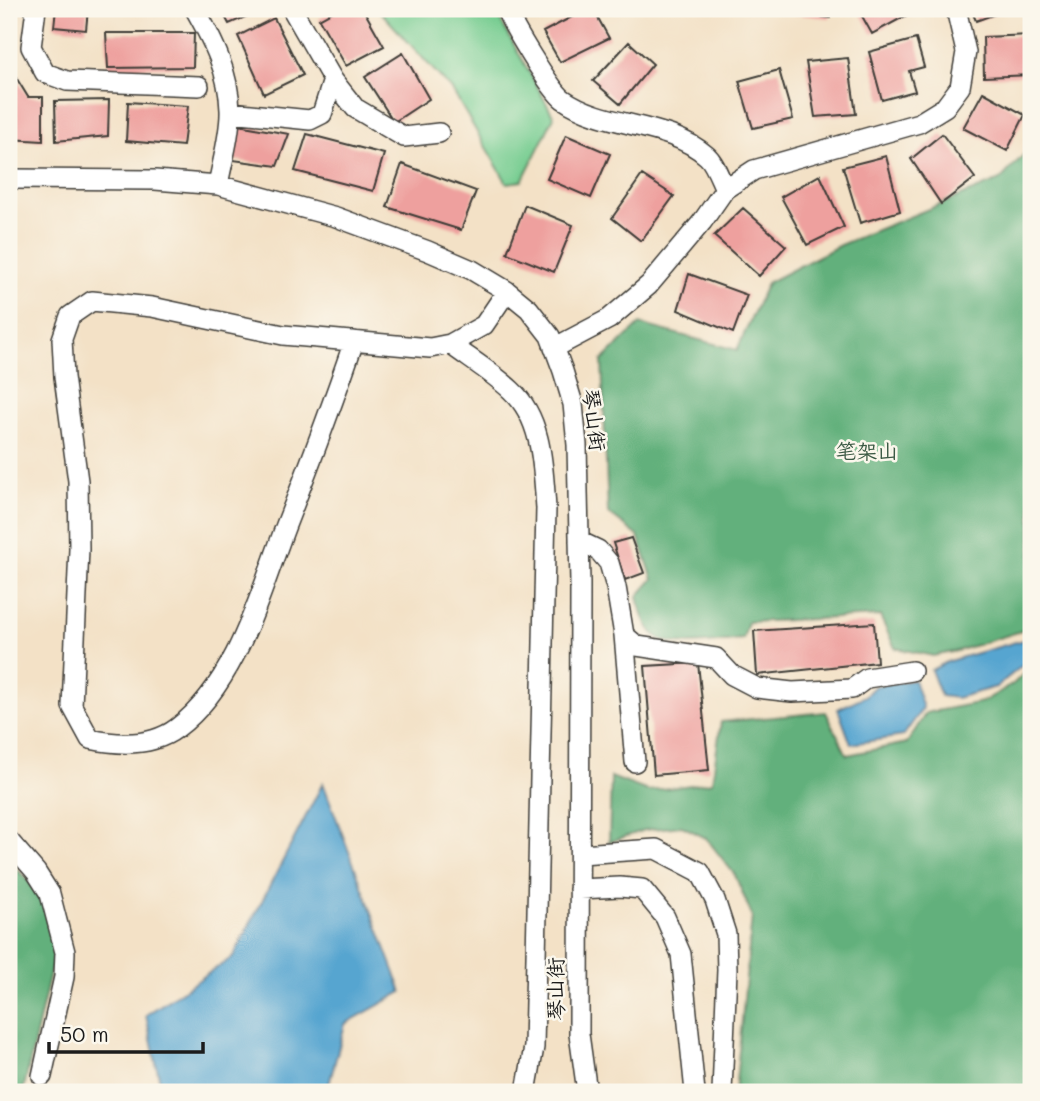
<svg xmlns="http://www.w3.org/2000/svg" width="1040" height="1101" font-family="Mali,'LXGW WenKai TC',sans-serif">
<rect width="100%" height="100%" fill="#fbf7ec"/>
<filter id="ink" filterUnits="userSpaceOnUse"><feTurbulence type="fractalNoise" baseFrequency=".0143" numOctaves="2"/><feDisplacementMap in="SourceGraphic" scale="14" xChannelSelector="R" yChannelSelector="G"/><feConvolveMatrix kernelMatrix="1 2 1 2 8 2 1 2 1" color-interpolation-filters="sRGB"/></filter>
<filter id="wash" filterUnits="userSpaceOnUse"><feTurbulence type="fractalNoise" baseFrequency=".00686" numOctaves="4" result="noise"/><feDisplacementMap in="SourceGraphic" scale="28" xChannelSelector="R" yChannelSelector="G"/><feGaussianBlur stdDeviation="1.57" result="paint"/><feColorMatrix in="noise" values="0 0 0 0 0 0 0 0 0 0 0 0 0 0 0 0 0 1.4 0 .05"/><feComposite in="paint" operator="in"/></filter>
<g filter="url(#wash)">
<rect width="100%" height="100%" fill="#f3e1c6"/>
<!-- green -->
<path fill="#78cd92" stroke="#4a7457" stroke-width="2" d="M378,9H494L554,117L522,181L507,183L452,90Z"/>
<!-- forest -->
<path fill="#62b07c" stroke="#3f664c" stroke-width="2" d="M1031,147V628L957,651L933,656L895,648L880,616L748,622L743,639C721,641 674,650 656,636C645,626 641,610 638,596L653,579L638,536L608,513L602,361L640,324L737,350L767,283L840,245L1000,180Z
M1031,667V1092H735L752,916L735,875L706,838L682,826L645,830L609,842L611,777L648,791L712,782L721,722L826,712L847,755L907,743L926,713L982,702L1013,684Z
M16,868L63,917L23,1092H9V877Z"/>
<!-- water -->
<path fill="#57a5d0" stroke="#3a6076" stroke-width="2" d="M1023,640L1031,641V653L1028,661L996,687L956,698L941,696L931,670L949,661Z
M914,680L923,708L903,736L851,744L838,709L865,696L875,686Z
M323,783L402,992L345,1024L327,1092H162L146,1015L233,957Z"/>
<g id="blocks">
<!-- building -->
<path fill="#eea09e" d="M56,9H88L86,30L54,27Z
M221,9H264L229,24Z
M337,9H363L384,46L346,66L319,19Z
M587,9H593L609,38L560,62L543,32Z
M784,9H830V18L784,13Z
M858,9H906L909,14L872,34Z
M971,9H1009L976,21Z
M274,18L303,75L264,94L238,36Z
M106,33H194L193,67L108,68Z
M1031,35V75L984,77L983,37Z
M916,39L924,67L909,71L915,91L882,100L869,52Z
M629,42L653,64L620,104L593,81Z
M403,53L429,99L394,122L365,77Z
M848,58L856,114L815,117L806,62Z
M9,66L28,97H43V141L9,139Z
M779,70L793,119L753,128L739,81Z
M983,92L1025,115L1007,151L963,128Z
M109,100L108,136L56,141L55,101Z
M128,102L188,106L183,146L126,141Z
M238,125L289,134L277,166L233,160Z
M307,134L384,154L373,191L295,171Z
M942,134L975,178L941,204L911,159Z
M566,135L610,154L591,198L547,179Z
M886,156L900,211L860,223L843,167Z
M402,164L476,191L461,230L387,207Z
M642,175L674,196L641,241L612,218Z
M820,175L844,227L807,245L781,197Z
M525,205L573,225L554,272L507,253Z
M743,208L786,246L759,276L714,236Z
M689,274L747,295L733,333L678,310Z
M631,538L644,573L625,580L613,543Z
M874,623L877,662L757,675L754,631Z
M698,663L709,770L654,775L645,666Z"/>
</g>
</g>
<g filter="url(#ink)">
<use href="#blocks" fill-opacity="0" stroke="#3c3a36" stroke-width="2"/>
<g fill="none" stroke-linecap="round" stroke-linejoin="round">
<!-- minor casing -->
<g stroke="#3c3a36" stroke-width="22">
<path id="minor" d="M36,9L31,47L45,73L67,81L199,86
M195,9C213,41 229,72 230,110C231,132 222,163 218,185
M506,9C511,24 551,90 563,99C606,129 667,121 707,156C715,163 720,179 725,189
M333,80L355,108L404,137L439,133
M231,112L310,120L322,114L333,80L292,9
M9,179L155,180L218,185L336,217L428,251L472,270L507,291L529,309L550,336L563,371L573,404L577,445L580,583L579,1034L587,1092
M354,341C333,403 310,464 286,525C260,593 237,683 177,728C152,747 118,745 90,739L72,706L79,549L78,481L64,377L62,339L70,316L92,301L152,307L283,335L430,348L450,344L484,325L507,291
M450,344C470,359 493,373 511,390C543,419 543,468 546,508L534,1047L526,1092
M554,348L609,319L649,285L702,222L725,189L754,170L919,123L945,107L960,87L966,52L956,9
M579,541L598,550L609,563L616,587L624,635L637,646L716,658L732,675L757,688L792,692L852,689L867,678L912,671
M624,635L635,762
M9,841L36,872L50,894L65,952L64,977L42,1076
M580,854L656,849L700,872L715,900L726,934L727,970L722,1092
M579,889L620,887L642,889L665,917L681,954L695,1092"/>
</g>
<!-- minor -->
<use href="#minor" stroke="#fff" stroke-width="19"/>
</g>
</g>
<g text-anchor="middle" stroke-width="5" stroke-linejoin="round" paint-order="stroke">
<!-- street labels -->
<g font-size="21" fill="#1c1c1c" stroke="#fbf7ec">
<text transform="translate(594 420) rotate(83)" y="7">琴山街</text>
<text transform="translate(556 989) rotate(-90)" y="7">琴山街</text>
</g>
<!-- park labels -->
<g font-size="21" fill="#3c5a45" stroke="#fbf7ec">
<text x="867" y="459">笔架山</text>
</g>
</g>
<!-- margin -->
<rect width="1040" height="1101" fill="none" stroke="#fbf7ec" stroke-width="35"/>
<!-- scale -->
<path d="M49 1042v10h154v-10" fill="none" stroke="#1c1c1c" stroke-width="3.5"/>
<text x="60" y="1042" font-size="21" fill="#1c1c1c" stroke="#fbf7ec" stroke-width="5" paint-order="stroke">50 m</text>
</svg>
